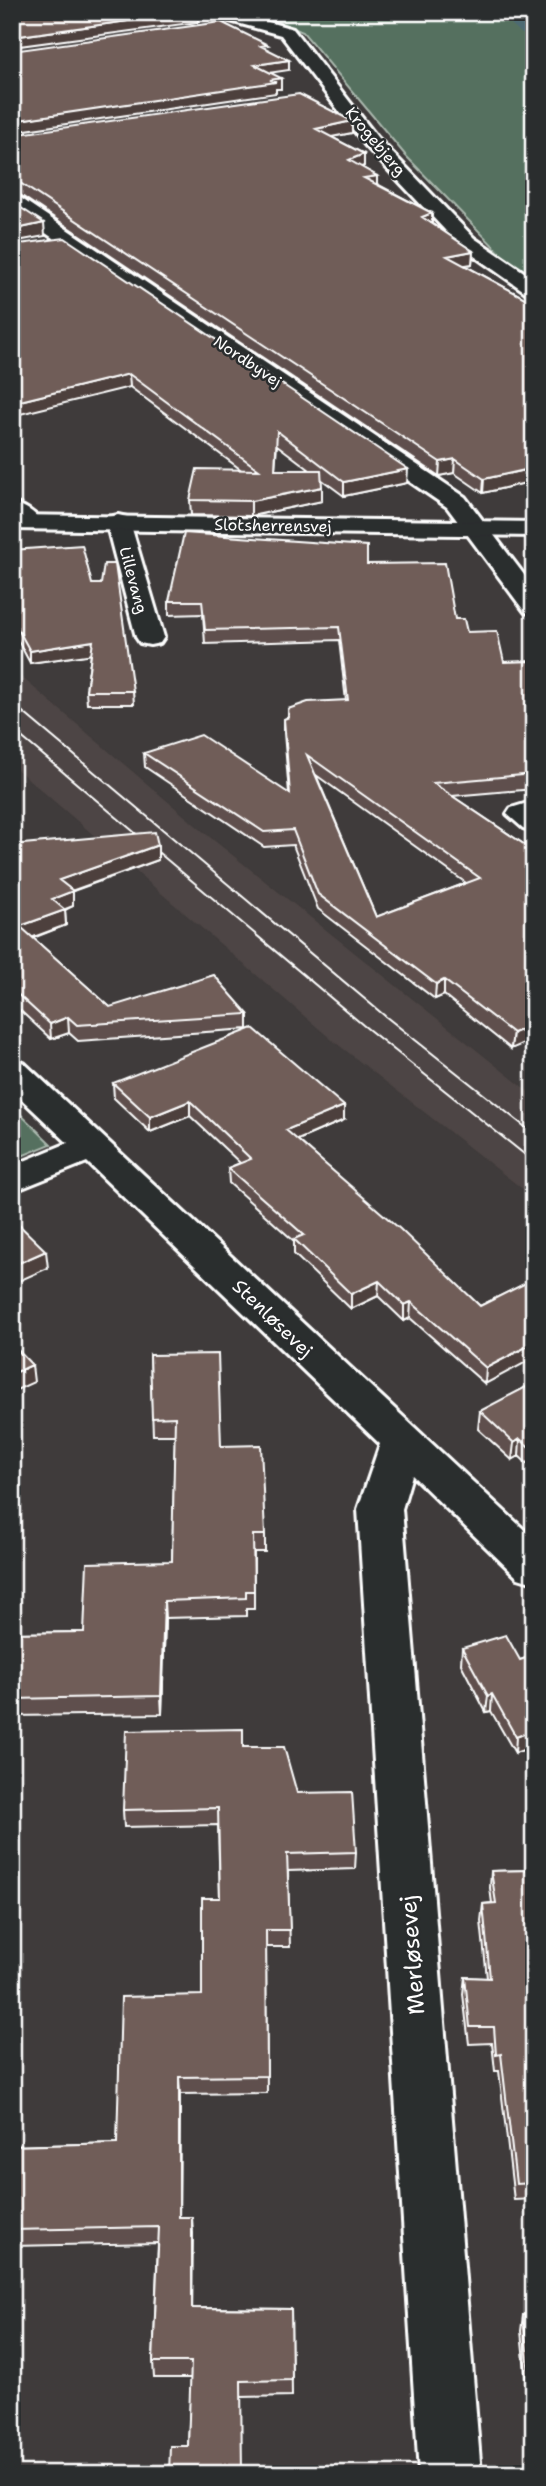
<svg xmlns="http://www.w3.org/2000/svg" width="546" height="2486" font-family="'Shantell Sans',sans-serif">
<rect width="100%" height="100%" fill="#3f3b3b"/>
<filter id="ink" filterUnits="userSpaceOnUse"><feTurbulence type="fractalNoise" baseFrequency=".0143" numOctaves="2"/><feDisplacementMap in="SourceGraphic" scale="14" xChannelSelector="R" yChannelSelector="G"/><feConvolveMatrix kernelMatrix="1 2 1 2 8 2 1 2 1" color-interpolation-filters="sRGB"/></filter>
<g filter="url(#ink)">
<!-- built -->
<path fill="#4d4544" d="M12,669L206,834L534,1096V1198L331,1039L12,765Z"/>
<!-- green -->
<path fill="#55705e" stroke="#aab8ae" stroke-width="2" d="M237,12H534V277L504,257L406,156L303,32L279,22Z
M12,1106L51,1144L12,1160Z"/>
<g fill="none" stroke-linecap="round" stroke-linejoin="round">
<!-- river -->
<path fill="#4e6a73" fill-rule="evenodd" d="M498,12H534V37L522,34Z"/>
<!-- minor casing -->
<g stroke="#fff" stroke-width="6">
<path id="minor" d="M206,12H233L293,29L377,137L474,238L534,279V295L527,293L460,246L365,145L281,35L208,15Z
M12,195L19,197L465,497L534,588V614L525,612L447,507L12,210Z
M12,503C23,505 35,512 41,522L38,527L29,529L12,522Z
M118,515L127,517L130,522L164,637L160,643L150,645L140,643L136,637L106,522L109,517Z
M534,801V831L523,828L507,814L511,808Z
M12,1059L24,1063L534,1539V1583L518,1578L412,1475L402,1509L481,2474H419L358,1509L380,1444L87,1162L12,1192V1166L68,1143L12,1090Z"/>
</g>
<!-- tertiary casing -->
<g stroke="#fff" stroke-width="6">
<path id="tertiary" d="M12,515L534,522V536L12,529Z"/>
</g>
<!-- minor -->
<use href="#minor" fill="#2a2d2e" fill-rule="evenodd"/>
<!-- tertiary -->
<use href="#tertiary" fill="#2a2d2e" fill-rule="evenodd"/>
<!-- tram -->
<path stroke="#fff" stroke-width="2" d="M12,703L385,1016L534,1134
M12,729L363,1025L534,1162"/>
</g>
<!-- wall -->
<path fill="#5f504d" stroke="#fff" stroke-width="2" fill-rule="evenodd" d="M352,133L331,137L364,154V166L361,167L377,176V184L432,213V224L473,251L472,264L464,265L534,303V481L483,493L454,473L439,476L20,195L12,193V135Z
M12,245L407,483L344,496L321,479L322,501L251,516L191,515L190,500L240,469L130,387ZM277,445L310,470H275Z
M12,550L92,584L133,691L134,704H87L86,691L91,654L30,663L15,635H12Z
M367,564L455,619L467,632L504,662L534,661V789L452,796L534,851L511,1049L444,995L435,999L318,909L293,845L264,847L145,767L144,753L289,793L284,733V719L288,718V709L346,701L339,640L205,644L203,614L169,615V601ZM316,775L466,883L376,917Z
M12,845L158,860L73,891V906L65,910L66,925L33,938L110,1007L248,1014V1029L78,1041L69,1033L51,1039L12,1003Z
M113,1083L344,1120L298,1140L480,1306L534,1279L485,1384L410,1318L404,1321L378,1296L351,1309L294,1254V1241L229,1183L228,1168L240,1163L190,1116L150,1132L114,1098Z
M150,1355L221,1446L265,1535V1552H254V1609H246V1616L165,1618L162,1714L12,1716V1633L84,1632L172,1561L175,1435H153Z
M534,1394V1470L519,1456L512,1460L478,1429L480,1411Z
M462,1648L520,1660L532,1656L515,1753L491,1711L486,1712L461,1664Z
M243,1747L297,1793L356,1852L355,1869L288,1871L290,1947H266L267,2093L180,2094L179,2217H192V2308L291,2309L292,2396L241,2397L188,2446L191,2378H154L153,2362L158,2243L12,2246V2146L117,2143L202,1995L220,1898L218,1825L124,1827L123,1810Z
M534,1870V2199L514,2200L499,2071H495L492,2043L469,2044L463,1994L465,1977L487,1978L481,1921L483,1904L492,1903L490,1888L491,1871Z
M523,2315H534V2458L521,2331Z"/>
<!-- shaded-wall -->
<path fill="#4e413e" stroke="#fff" stroke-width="2" d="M193,12H198V22L12,47V37Z
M289,60V70L255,75V65Z
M281,78V89H276V93L12,132V121Z
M352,121V133L316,140V129Z
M364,154V166L348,172L349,160Z
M377,176V187L364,178Z
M432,213V225L422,217Z
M44,223L45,236L12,242V230Z
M473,251L472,264L447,268V256Z
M129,374L130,387L12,416V403Z
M455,459L454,473L439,476L440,462Z
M534,468V481L483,493L484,479Z
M408,469L407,483L344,496V482Z
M322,487V501L251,516V501Z
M12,622H14L15,635H12Z
M93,641L94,654L30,663V651Z
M158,845V860L60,895L59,880Z
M73,891V906L53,914L52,899Z
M65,910L66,925L12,945V929Z
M444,980V995L435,999L436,984Z
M68,1017L69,1033L51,1039L50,1024Z
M534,1024V1039L511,1049L513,1033Z
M190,1101V1116L150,1132V1117Z
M344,1106V1120L286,1145V1130Z
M46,1251L48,1268L12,1284V1266Z
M379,1281L378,1296L351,1309V1294Z
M411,1302L410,1318L404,1321V1305Z
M534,1343V1358L485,1384L486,1368Z
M32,1365L34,1382L12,1392V1374Z
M520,1439L519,1456L512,1460L514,1443Z
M164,1601L165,1618L162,1714L161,1696Z
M492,1694L491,1711L486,1712L488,1696Z
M534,1730V1746L515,1753L516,1737Z
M179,2077L180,2094L179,2233Z
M192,2217L193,2233L192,2324Z"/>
<!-- building -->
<path fill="#6f5d59" stroke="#fff" stroke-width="2" fill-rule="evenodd" d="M12,12H193L12,37Z
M221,22L268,45L261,46L289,60L255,65L281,78L270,80L276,82L12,121V51Z
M299,94L352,121L316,129L364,154L349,160L377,176L364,178L432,213L422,217L473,251L447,256L534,303V468L484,479L455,459L440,462L20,183L12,181V135Z
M12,202L44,223L12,230Z
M65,238L408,469L344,482L277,431L275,470H321L322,487L251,501L190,500L197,469L259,470L129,374L12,403V245Z
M184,533L367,546V564L445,563L455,619H464L467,632L497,631L504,662L534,661V774L433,783L534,851V1024L513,1033L444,980L436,984L318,894L293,830L264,832L144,753L201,735L290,794L284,719L289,717L288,709L308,702L348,700L339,627L205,630L202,601H169ZM307,755L480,878L376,917Z
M82,545L92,584H101L104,564H115L133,691H86L93,641L30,651L14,622H12V550Z
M155,832L158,845L59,880L73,891L52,899L65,910L12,929V845Z
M22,928L110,1007L214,975L248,1014L77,1025L68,1017L50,1024L12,989V932Z
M253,1028L344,1106L286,1130L400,1229L480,1306L534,1279V1343L486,1368L411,1302L404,1305L379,1281L351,1294L294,1239L304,1235L228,1168L251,1159L190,1101L150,1117L113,1083Z
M12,1218L46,1251L12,1266Z
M12,1344L32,1365L12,1374Z
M218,1354L221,1446L261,1445L265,1535H253L254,1591H246V1598L164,1601L161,1696L12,1699V1633L84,1632L87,1563L172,1561L175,1417L152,1418L150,1355Z
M526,1387L534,1394V1451L520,1439L514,1443L480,1411Z
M506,1635L520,1660L532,1656L534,1659V1730L516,1737L492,1694L488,1696L462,1648Z
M243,1729V1747H284L297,1793L352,1792L356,1852L287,1854L290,1930H266L267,2076L179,2077V2217H192V2308L291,2309L292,2380L241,2381L242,2474H169L170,2446H188L191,2362H153L159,2227L12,2230V2146L117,2143L121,1997L202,1995V1898H220L218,1808L123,1810L126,1731Z
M534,1870V2183L516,2184L501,2054L496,2055L494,2027H470L465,1977L490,1978L483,1904L496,1903L491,1871Z
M523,2315H534V2421Z"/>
</g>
<g text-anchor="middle" stroke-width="5" stroke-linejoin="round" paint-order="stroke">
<!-- far-street labels -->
<g font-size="16" fill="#fff" stroke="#2a2d2e">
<text transform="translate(376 141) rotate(50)" y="6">Krogebjerg</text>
<text transform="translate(248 361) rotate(34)" y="6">Nordbyvej</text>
<text transform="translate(273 525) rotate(1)" y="6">Slotsherrensvej</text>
<text transform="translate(134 580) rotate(75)" y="6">Lillevang</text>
</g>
<!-- street labels -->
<g font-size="19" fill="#fff" stroke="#2a2d2e">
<text transform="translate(273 1318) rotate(44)" y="7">Stenløsevej</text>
</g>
<!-- near-street labels -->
<g font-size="23" fill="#fff" stroke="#2a2d2e">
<text transform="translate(412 1955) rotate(-94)" y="8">Merløsevej</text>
</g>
</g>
<!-- margin -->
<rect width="546" height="2486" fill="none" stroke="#2a2d2e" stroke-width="42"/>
<rect x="21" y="21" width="504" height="2444" fill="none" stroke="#fff" stroke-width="2.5" filter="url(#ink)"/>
</svg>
